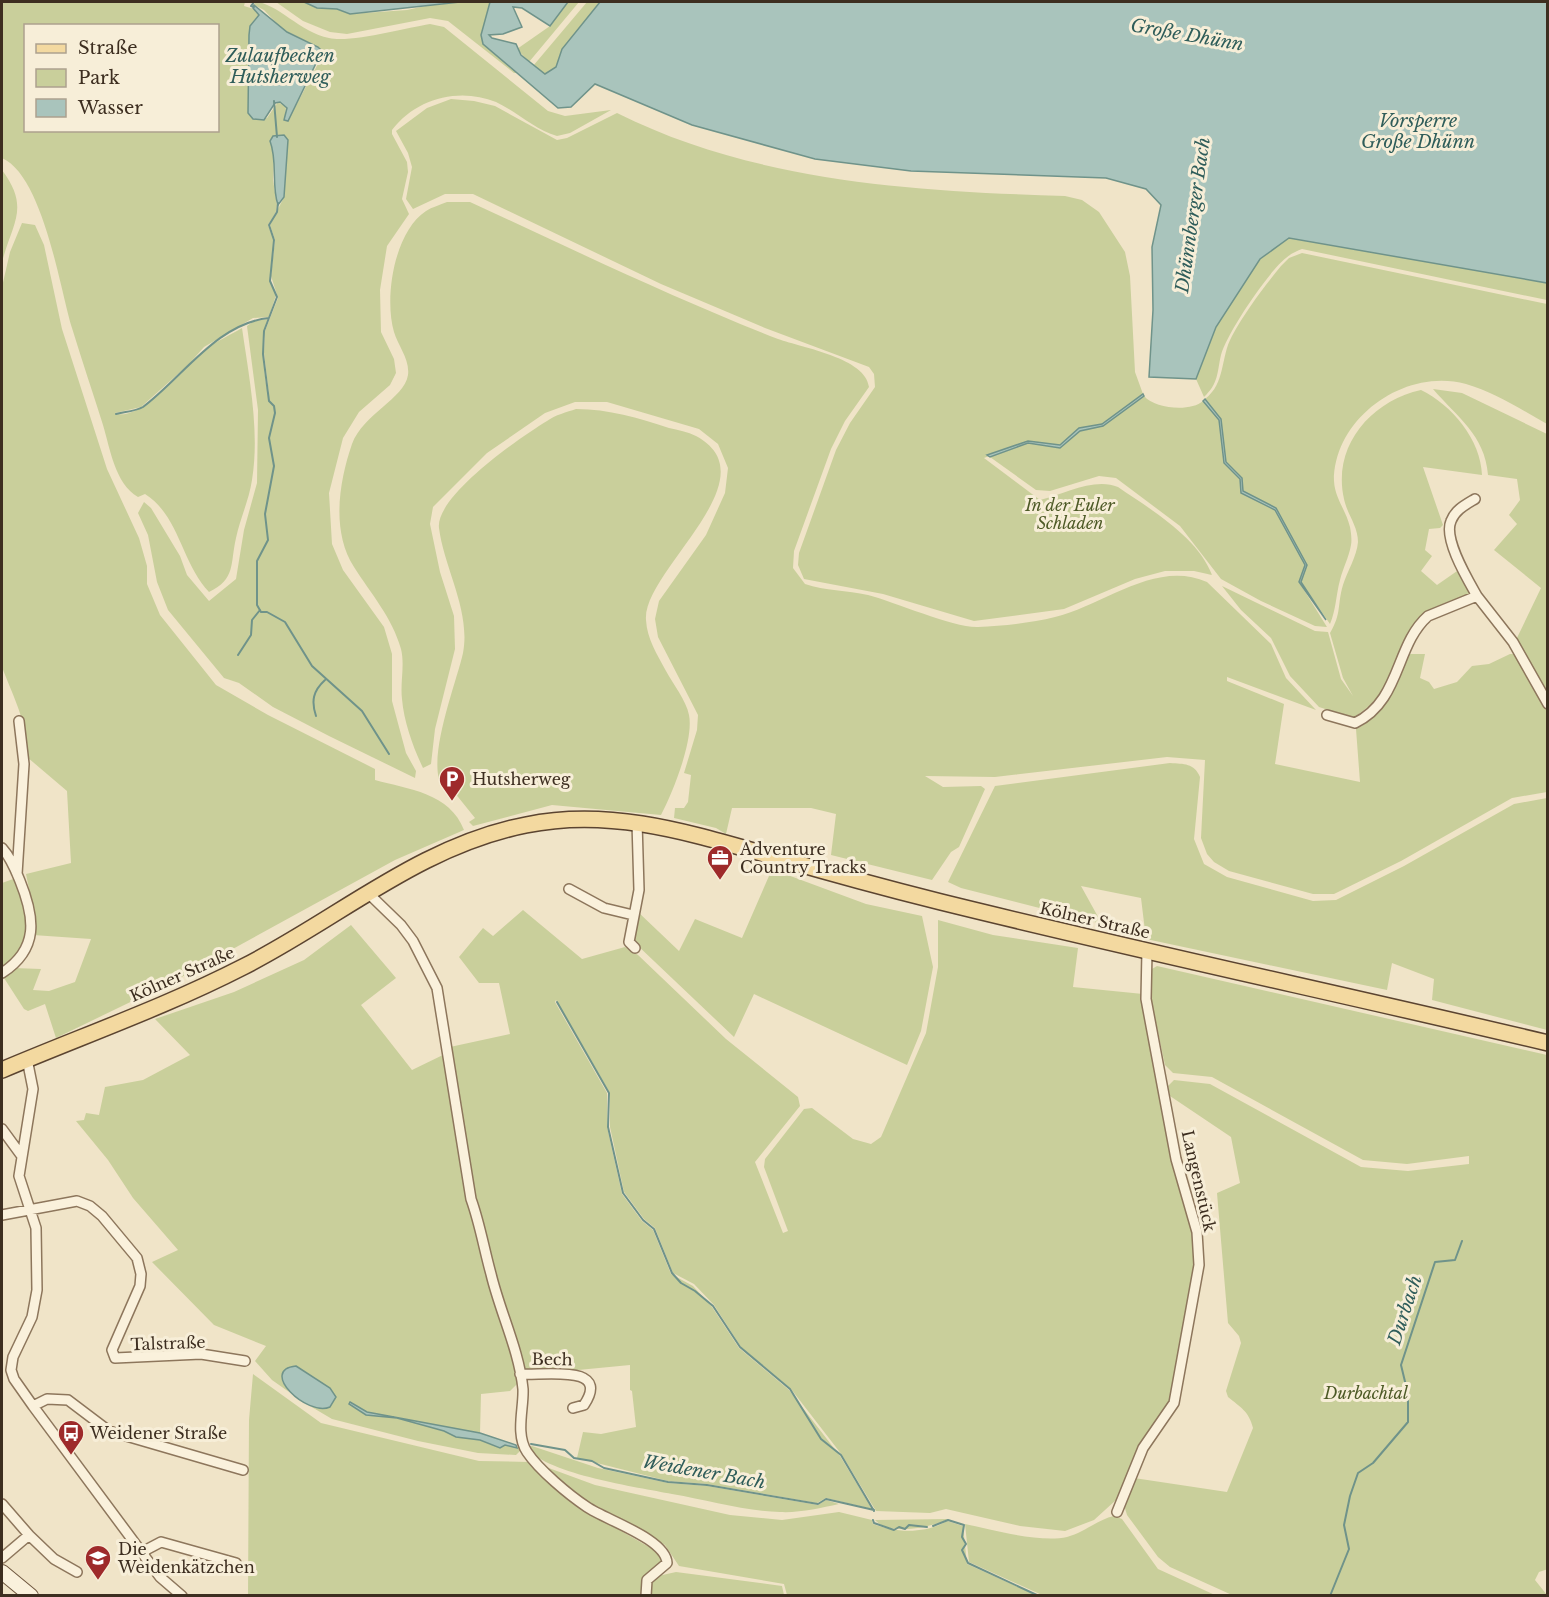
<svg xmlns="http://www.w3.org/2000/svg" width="1549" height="1597" font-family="'Libre Baskerville',serif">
<rect width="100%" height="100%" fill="#f0e4c8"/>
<!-- green -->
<path fill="#c9cf9b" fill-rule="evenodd" d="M2,2H245L244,6L254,9L259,15C256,18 252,22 251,26C247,36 246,113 253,119L267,118L278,102L286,107L285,118L288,121L321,58L320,48L282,29L264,10L254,5L255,2C276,2 301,33 329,38C351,43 405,28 430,24L444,27L548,111L565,116L611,110L570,133L557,136C535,130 517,112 496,102C460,87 416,98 392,130V134L407,162L408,172L402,199L409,214L387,246L380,290L381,332L394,359L396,373L390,385L359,412L343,438L329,493L332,544L343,570L384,627L392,654V701L406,753L416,771L415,778L329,736L273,707L239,683L224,678L168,610L157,582L148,535L138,513L144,502L151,508L180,556L187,575L209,601L236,579L244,530L257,483L258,410L247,326L254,321L268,319C261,333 263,382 269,394L264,353L265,331L278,298L271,276L275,240L270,225L284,197L288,140L283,135L275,136L273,180L277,205L276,212L268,225L274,240L270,281L276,295L269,317L253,318L204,347L188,365L141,407L115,413C140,424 187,364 206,349C216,341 231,335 242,328C249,377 260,431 252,480C249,500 240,519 236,538C230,564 236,579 209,592C182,564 179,515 145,494L138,497C115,484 110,448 103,425C93,393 82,361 72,328C60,289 43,176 2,158ZM26,26H218V130H26Z
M276,2H304L317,8L337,9L350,14L407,10L439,3L490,2L481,35L483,44L519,73H514L448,21L430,18L347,34L330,32L303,21Z
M568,2H579L529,62L517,49L550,26Z
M587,2H600L562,49L556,67L549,73H542L533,66Z
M451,99L474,101L495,106L557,140L567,138L617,113C755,182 913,191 1065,196L1082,200L1099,212L1125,252L1130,276L1135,372L1143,394L1102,424L1079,428L1060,446L1028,441L984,458L1040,500C1064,494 1095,477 1118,487C1150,509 1198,537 1212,575L1194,571H1165L1135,579L1064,609L974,621L883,594L804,579L798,565L799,553L836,450L850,423L875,387L874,374L869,367L765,328L661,284L473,194H445L413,209L406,199L412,167L408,153L396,131L427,108Z
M2,170C30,208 13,221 2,262Z
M447,202H470C572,249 673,298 778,339C803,348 866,358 869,387L845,421L831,449L794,551L793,568L805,584C825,591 847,590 868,595C895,602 954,628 978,627C1002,626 1031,623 1055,617C1104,605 1156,559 1207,582L1271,644L1286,678L1316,710L1227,677V681L1284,704L1275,764L1360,782L1356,729C1381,719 1395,678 1407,654H1425L1420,678L1429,682L1434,689L1457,682L1472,666L1489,664L1510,654H1516L1547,711V792L1512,798L1401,861L1334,894H1313L1229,871L1214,862L1207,854L1201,838L1205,760L1167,757L995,777L925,776L943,787L981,786L985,789L959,847L951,852L932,880L831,855L836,814L811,808H732L726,834L716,828L674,818L675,808H684L688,802L691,775L684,773L697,730L698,715L658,637L655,619L659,601L706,535L725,493L728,468L718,444L699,429L607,402H575L545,413L487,453L433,507L430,524L440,572L454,616L455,649L435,729L431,764L423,768C413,747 404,722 402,699C400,683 405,665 401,649C392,617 371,594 354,567C331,531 339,482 352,444C363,414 404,399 408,375C410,359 398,346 394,332C384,298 394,232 426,211C432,207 440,205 447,202Z
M22,223L35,225L44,245L62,329L107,469L139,538L147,566V584L160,615L216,685L268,715L375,769V780C408,789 450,793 464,830L395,860L178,979L56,1038L45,1004L28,1011L24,1009L4,978V975L14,968L41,969L33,990L49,991L75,982L91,939L33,935L32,904L26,874L71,863L67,791L27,757C28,723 14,699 2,667V287L10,252Z
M1289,238L1547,283V300L1302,249C1297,251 1290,254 1286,258C1268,272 1227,333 1221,355C1217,372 1219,383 1204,397L1196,379L1216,327L1260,259Z
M1302,253L1547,304V424C1522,410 1494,392 1466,384C1406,367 1334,417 1334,481C1335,499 1346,510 1350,527C1351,532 1352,540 1351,545C1349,557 1343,568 1340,580C1336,595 1336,610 1330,624L1301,582L1307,565L1276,508L1243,491L1242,478L1226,462L1221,419L1205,399C1226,383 1220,358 1232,336C1245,312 1263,288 1281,266L1289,258Z
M1433,389L1462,393L1547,434V699L1515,642L1541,588L1494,550L1517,524L1509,515L1520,500L1517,479L1488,475C1485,435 1457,417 1433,389Z
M1421,390C1452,405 1481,440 1482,475L1423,467L1443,525L1440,528L1429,529L1425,550L1432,556L1421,571L1437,585L1460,569L1472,595L1427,614C1407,652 1391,694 1353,718L1319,707L1290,676L1271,638L1241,610L1222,586L1315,631L1328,632L1341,679L1353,696L1343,678L1330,633C1342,613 1337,605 1343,585C1347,572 1357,556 1358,542C1358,526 1347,514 1344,499C1332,446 1371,401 1421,390Z
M1144,396C1155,409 1191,412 1203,401L1219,420L1224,463L1240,479L1241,493L1275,510L1305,565L1299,582L1327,627L1315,626L1261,601L1221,579L1180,526L1116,478L1099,476L1050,491L1036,490L990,457L1028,443L1060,448L1080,431L1103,426Z
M576,409C609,409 638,418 669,428C678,430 688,432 696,436C774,478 642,571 646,620C647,639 657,654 666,671C673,684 686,700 689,715C694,740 673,792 661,815L552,805L473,826L469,822L475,818L446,782L442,787C426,759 456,684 463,653C471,611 444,568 439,528C435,496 522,436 547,421C555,415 567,412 576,409Z
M1170,763C1184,764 1194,763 1200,777L1194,839L1204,864L1227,877L1313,901L1336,900L1404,866L1514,804L1547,798V1030L1432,1000L1434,979L1392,963L1387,990L1146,939L1141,898L1081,886L1102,924L961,888L948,882L995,786Z
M758,864L866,904L922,916L933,967L921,1031L907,1065L754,994L734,1037L635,943L633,933L637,911L679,951L695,919L742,938L769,876L753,869Z
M16,878C31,917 35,940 2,970V883Z
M523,910L582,959L625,947L638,955L726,1039L798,1097L800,1106L755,1162L783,1233L788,1231L764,1167L765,1159L804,1109L812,1108L853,1139L871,1144L881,1137L926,1033L938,967V920L993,935L1078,948L1073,987L1143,994L1193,1232L1194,1265L1171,1401L1140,1448L1116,1500L1094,1520L1065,1531L1020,1526L946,1509L930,1513L876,1511L842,1455L791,1389L741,1347L714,1305L694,1284L673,1273L655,1228L644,1219L624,1192L610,1127V1093L556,1000L555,1002L607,1093V1127L622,1194L642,1221L653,1230L671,1274L693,1286L712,1307L739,1348L789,1390L840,1456L872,1509L826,1498L817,1503L707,1484L668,1481L577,1458L583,1432L601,1434L636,1427L632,1391L630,1390V1365L547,1373L524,1371L473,1199L450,1047L510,1034L499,983H479L459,957L483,928L493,936Z
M351,925L396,978L361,1005L412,1070L447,1053L462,1157L520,1381L510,1391L481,1394L480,1433L366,1412L351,1402L366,1414L397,1418L444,1431L456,1437L480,1440L500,1448L505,1445L520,1447L521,1450L516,1455L478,1453L418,1441L332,1419L310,1406L324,1409L335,1400L282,1375L283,1383L289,1392L272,1380L255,1361L266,1346L214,1325L152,1262L178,1250L133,1198L108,1160L76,1121L84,1120L86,1113L99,1115L105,1087L143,1080L190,1055L155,1019L234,992L304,960Z
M1157,966L1547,1055L1548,1569L1539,1572L1535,1580L1547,1595H1232L1170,1567L1158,1557L1127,1515L1124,1505L1134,1478L1227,1492L1253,1428C1249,1411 1240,1407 1228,1397L1226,1391L1241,1343L1239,1336L1228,1323L1217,1193L1240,1183L1231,1137L1170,1096L1168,1086L1174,1080L1210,1084L1361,1167L1408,1171L1469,1164V1156L1407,1164L1363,1160L1212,1077L1173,1073L1165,1065L1151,999L1152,969Z
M253,1374L321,1423L479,1461L529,1462L572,1503L656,1551L662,1558L659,1566L641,1580L643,1595L248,1596L249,1420Z
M532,1446L598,1468L668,1483L707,1486L818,1505L826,1500L839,1504C820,1508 800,1513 780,1512C743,1511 708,1500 672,1494C637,1487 550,1475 526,1448Z
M546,1467L595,1485L730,1515L782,1520L839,1512L872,1520L873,1524C896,1533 925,1534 947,1521L963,1526L967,1564L1036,1595H787L784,1584L679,1566L665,1545L579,1497Z
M1114,1516L1122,1519L1158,1569L1215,1595H1042L969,1562L965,1524C993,1530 1040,1543 1067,1537C1085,1532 1099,1519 1114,1516Z
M948,1519C930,1528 889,1536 875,1520Z
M676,1572L782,1586L784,1595H648L649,1583L658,1576Z"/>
<!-- water -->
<path fill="#a9c4bc" stroke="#6f938a" stroke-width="1.5" d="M304,2H460L350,14L337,9L317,8Z
M490,2H568L550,26L522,8L513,7L522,27L503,34L489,35L492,38L516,44L521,55L545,74L556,67L562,49L600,2H1547V283L1289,238L1260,259L1216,327L1196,379L1149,377L1153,310L1152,247L1161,205L1146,189L1106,178L911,171L815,159L692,125L595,84L571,107L558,108L483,44L481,35Z
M254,5L287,32L318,47L322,51L288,121L284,120L287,108L280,102L275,103L264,120L253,119L248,113L249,35L250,26L259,15L253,8Z
M284,135L288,140L284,197L278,205C271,185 278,162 270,141L273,136Z
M1143,394L1144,396L1103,426L1080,431L1060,448L1028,443L990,457L987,455L1028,441L1060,445L1079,428L1102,424Z
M1205,399L1221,419L1226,462L1242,478L1243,491L1276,508L1307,565L1301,582L1326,620L1299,582L1305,565L1275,510L1241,493L1240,479L1224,463L1219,420L1203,401Z
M296,1366L330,1388L336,1397L330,1407C307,1417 258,1370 296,1366Z
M350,1402L367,1412L480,1433L516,1445L517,1448L505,1445L500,1448L480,1440L456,1437L444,1431L397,1418L366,1415L349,1404Z"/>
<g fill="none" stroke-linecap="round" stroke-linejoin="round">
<!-- stream -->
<path stroke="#6f938a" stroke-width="2" d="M254,2L251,6L254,7
M274,101L277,137
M278,203L277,212L269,225L274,240L270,281L277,297L264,331L263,354L269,401L274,406L275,413L269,438L274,466L265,514L268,540L257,561V605L261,612H267L285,622L312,666L362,711L389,754
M116,414C124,412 136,411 143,407C182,378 217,323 269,318
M238,655L251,635L252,620L260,610
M316,716C311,701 313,691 325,680
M557,1002L609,1093L608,1127L623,1193L643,1220L654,1229L672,1273L681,1283L695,1291L713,1306L740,1347L790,1389L821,1439L841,1455L874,1511
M531,1444L565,1450L574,1458L592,1461L604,1468L668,1482L707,1485L818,1504L826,1499L874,1510
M873,1520L874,1523L894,1530L899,1527L905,1529L909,1525L927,1527
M933,1526L948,1520L964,1525L962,1537L966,1544L962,1550L968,1563L1039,1596
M1330,1596L1349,1549L1344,1525L1350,1496L1358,1473L1373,1463L1408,1422V1394L1401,1365L1435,1262L1455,1260L1462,1241"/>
<!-- street casing -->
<g stroke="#8d765c" stroke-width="12">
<path id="street" d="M1475,499C1465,505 1455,510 1451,521C1443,539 1468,580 1477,596
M1327,715L1355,723C1401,701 1395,645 1428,616L1477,596L1513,642L1548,704
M2,848C11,858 15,869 20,881C35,918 39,949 2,973
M17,874L24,764L19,721
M569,889L604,908L633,915
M368,893L401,925L413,941L437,988L471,1199C480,1224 484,1249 491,1274C500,1312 519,1350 523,1389C524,1408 515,1434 527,1452C539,1470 569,1495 587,1507C606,1520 666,1539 667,1563L647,1580L646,1596
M635,948L629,942L639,890L637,822
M27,1059L33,1089L19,1176L36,1228L37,1290L32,1317L13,1357L11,1370L14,1379L33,1406L160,1577L182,1596
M2,1129L21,1155
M2,1215L77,1201L90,1206L102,1216L137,1258L141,1274L140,1286L112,1350L115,1358L201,1354L245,1361
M520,1374C542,1376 612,1363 584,1405L573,1408
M33,1406L47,1399L68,1400L109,1431L243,1470
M2,1504L29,1535L2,1558
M1117,1512L1143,1448L1174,1403L1199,1265L1197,1232L1176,1159L1146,999L1147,951
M29,1535L54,1559L77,1572
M142,1552L161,1542L236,1563"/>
</g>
<!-- secondary casing -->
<g stroke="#6f573f" stroke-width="16">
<path id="secondary" d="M2,1572L31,1596"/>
</g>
<!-- primary casing -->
<g stroke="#5b4430" stroke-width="18">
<path id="primary" d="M2,1070C82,1036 165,1007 243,967C338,919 419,846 526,825C612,807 693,834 775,857C830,873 885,888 941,902C1143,952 1346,995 1548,1043"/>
</g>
<!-- street -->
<use href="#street" stroke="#faf1dc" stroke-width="9"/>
<!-- secondary -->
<use href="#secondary" stroke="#faf1dc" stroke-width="14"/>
<!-- primary -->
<use href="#primary" stroke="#f3d9a0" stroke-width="15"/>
</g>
<!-- icons -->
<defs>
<g id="parking-pin" transform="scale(1.35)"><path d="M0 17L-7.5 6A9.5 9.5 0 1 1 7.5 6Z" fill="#9e2a2b" stroke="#f7eed8"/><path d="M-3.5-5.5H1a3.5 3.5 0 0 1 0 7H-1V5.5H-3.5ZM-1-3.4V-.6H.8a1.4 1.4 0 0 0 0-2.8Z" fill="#fff"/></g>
<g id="office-pin" transform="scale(1.35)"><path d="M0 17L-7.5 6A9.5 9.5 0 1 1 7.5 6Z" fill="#9e2a2b" stroke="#f7eed8"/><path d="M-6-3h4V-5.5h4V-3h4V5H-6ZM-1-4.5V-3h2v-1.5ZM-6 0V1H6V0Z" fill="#fff"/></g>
<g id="bus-pin" transform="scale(1.35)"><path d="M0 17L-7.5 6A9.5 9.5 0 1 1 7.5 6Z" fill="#9e2a2b" stroke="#f7eed8"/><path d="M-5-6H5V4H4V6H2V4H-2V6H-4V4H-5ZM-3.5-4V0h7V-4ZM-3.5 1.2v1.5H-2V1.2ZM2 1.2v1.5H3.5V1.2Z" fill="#fff"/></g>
<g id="school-pin" transform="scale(1.35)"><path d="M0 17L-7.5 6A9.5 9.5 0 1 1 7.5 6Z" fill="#9e2a2b" stroke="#f7eed8"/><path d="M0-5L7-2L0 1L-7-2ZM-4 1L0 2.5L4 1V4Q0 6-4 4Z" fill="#fff"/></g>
</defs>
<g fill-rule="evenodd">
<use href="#parking-pin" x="452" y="779"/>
<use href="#office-pin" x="720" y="858"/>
<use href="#bus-pin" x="71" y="1433"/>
<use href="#school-pin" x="98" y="1558"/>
</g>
<g text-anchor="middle" stroke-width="6" stroke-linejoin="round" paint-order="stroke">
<!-- park labels -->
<g font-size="16" font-style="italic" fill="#4d5a26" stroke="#f7eed8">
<text x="1070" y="511">In der Euler<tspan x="1070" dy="18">Schladen</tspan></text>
<text x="1366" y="1399">Durbachtal</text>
</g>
<!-- poi labels -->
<g font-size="16" fill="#3d2e20" stroke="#f7eed8" text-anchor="start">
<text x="472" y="785">Hutsherweg</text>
<text x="740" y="855">Adventure<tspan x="740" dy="18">Country Tracks</tspan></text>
<text x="90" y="1439">Weidener Straße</text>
<text x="118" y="1555">Die<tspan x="118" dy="18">Weidenkätzchen</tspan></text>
</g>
<!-- street labels -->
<g font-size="16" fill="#3d2e20" stroke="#f7eed8">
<text transform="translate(1095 920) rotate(13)" y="6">Kölner Straße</text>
<text transform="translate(182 974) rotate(-24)" y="6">Kölner Straße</text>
<text transform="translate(1199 1181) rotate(77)" y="6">Langenstück</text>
<text transform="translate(168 1343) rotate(-2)" y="6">Talstraße</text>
<text transform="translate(552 1359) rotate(1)" y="6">Bech</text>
</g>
<!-- water labels -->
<g font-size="18" font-style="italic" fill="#2f5d5a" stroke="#f7eed8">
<text transform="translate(1187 35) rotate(10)" y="6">Große Dhünn</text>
<text x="280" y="62">Zulaufbecken<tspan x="280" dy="21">Hutsherweg</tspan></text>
<text x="1418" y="127">Vorsperre<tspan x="1418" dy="21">Große Dhünn</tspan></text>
<text transform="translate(1193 215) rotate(-82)" y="6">Dhünnberger Bach</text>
<text transform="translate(1405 1310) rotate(-72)" y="6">Durbach</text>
<text transform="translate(704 1472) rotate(10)" y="6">Weidener Bach</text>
</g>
</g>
<!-- border -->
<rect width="1549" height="1597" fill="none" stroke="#3d2e20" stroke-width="6"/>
<!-- legend -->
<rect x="24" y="24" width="195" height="108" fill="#f7eed8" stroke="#ada18e" stroke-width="1.5"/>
<rect x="36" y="44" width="30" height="9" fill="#f3d9a0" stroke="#ada18e" stroke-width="1.5"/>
<text x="78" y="54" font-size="18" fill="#3d2e20">Straße</text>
<rect x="36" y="69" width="30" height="18" fill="#c9cf9b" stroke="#ada18e" stroke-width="1.5"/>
<text x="78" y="84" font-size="18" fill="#3d2e20">Park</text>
<rect x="36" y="99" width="30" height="18" fill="#a9c4bc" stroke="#ada18e" stroke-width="1.5"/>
<text x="78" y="114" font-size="18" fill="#3d2e20">Wasser</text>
</svg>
